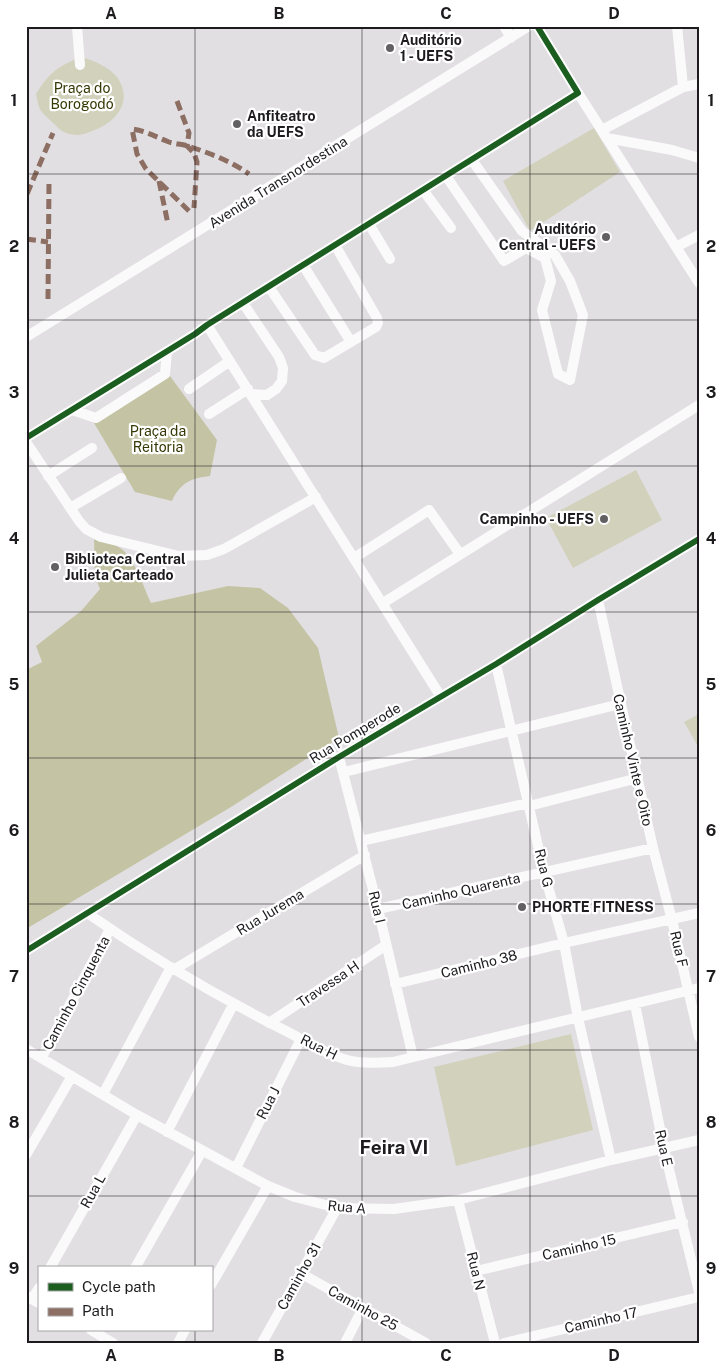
<svg xmlns="http://www.w3.org/2000/svg" width="725" height="1369" font-family="'Public Sans',sans-serif">
<rect width="100%" height="100%" fill="#e2dfe3"/>
<!-- green -->
<path fill="#d2d1bc" d="M81,57C93,60 109,67 117,77C133,100 118,120 97,129C85,134 77,138 64,132C59,130 56,125 52,122C39,109 40,113 36,94C49,73 58,66 81,57Z
M594,128L620,172L530,231L503,181Z
M636,470L662,520L573,568L546,518Z
M699,714V748L684,722Z
M571,1034L593,1130L456,1166L434,1067Z"/>
<!-- forest -->
<path fill="#c4c4a4" d="M170,376L217,440L210,476C191,478 180,483 172,501L135,492L94,423Z
M94,539C103,541 116,544 123,550C137,564 143,586 151,603L228,586L260,588L288,608L318,648L339,738L231,807L26,929V670L42,662L36,646L81,611L100,589L95,577Z"/>
<g fill="none" stroke-linecap="round" stroke-linejoin="round">
<!-- minor -->
<path stroke="#fbfafb" stroke-width="10" d="M77,26L80,65
M504,26L511,38
M677,26L683,87
M578,93L699,283
M602,130L683,87L699,84
M607,138L672,150L699,158
M446,176L504,261L526,248L545,258L551,281L542,310L558,374L570,380L583,315L570,281L555,255L522,231L472,160
M423,190L451,228
M369,224L390,259
M676,247L699,235
M303,265L351,342
M269,287L315,355L324,358L376,327L378,323L377,318L335,245
M243,303L279,357L283,368L282,381L276,389L267,395L251,394
M207,325L441,697
M26,337L529,26
M189,389L230,361
M72,410L96,418L165,374L167,351
M209,414L248,389
M26,438L195,334L207,325L578,93L537,26
M26,442L79,521L86,529L101,537L179,556L207,555L224,549L316,497
M48,476L92,448
M70,508L121,478
M354,558L429,510L460,554
M598,600L653,848L672,920L699,1037
M383,603L699,405
M496,664L544,872L564,943L578,1018L611,1160
M339,757L378,909L413,1057
M344,772L620,704
M529,806L638,778
M361,841L528,803
M378,909L653,848
M87,913C149,956 215,995 282,1029C304,1040 324,1053 347,1060C361,1064 378,1063 393,1062L699,988
M26,951L339,757L496,664L598,600L699,539
M175,969L365,855
M395,984L564,943L699,913
M635,1004L664,1149L699,1292
M269,1023L386,945
M26,1049L137,1115L268,1186L295,1197L337,1208L394,1209L458,1200L611,1160L699,1140
M42,1057L110,929
M103,1094L171,967
M167,1132L233,1005
M26,1155L72,1076
M236,1168L301,1039
M458,1200L495,1343
M50,1268L137,1115
M135,1268L202,1151
M476,1271L683,1222
M300,1273L426,1343
M211,1285L268,1186
M26,1296L39,1303
M32,1299L39,1288
M91,1330L113,1343
M178,1343L185,1330
M262,1343L337,1208
M345,1343L363,1308
M504,1343L699,1297"/>
<!-- quiet -->
<path stroke="#8d6e63" stroke-width="5" stroke-dasharray="10 5" stroke-linecap="butt" d="M177,101L189,133L187,146L194,153L197,162L194,208
M159,181L168,224
M27,194L53,133
M189,211L146,169L137,154L132,129C146,131 156,137 169,142C175,144 182,144 188,146C209,153 231,161 249,174
M26,239L48,242
M48,299L49,181"/>
<!-- cycleway casing -->
<g stroke="#fff" stroke-width="9">
<path id="cycleway" d="M26,438L195,334L207,325L578,93L537,26
M26,951L339,757L496,664L598,600L699,539"/>
</g>
<!-- cycleway -->
<use href="#cycleway" stroke="#1b5e20" stroke-width="6"/>
</g>
<!-- grid -->
<path fill="none" stroke="#1d1b1e" stroke-width="1" stroke-opacity="0.55" d="M195,26V1268M362,26V1343M530,26V1343M26,174H699M26,320H699M26,466H699M26,612H699M26,758H699M26,904H699M26,1050H699M26,1196H699M195,1330V1343"/>
<!-- markers -->
<g fill="#626063" stroke="#fff" stroke-width="2">
<circle cx="390" cy="48" r="5"/>
<circle cx="237" cy="124" r="5"/>
<circle cx="606" cy="237" r="5"/>
<circle cx="604" cy="519" r="5"/>
<circle cx="55" cy="567" r="5"/>
<circle cx="522" cy="907" r="5"/>
</g>
<g text-anchor="middle" stroke-width="4.5" stroke-linejoin="round" paint-order="stroke">
<!-- poi labels -->
<g font-size="14" font-weight="bold" fill="#1d1b1e" stroke="#fff" text-anchor="start">
<text x="400" y="45">Auditório<tspan x="400" dy="16">1 - UEFS</tspan></text>
<text x="247" y="121">Anfiteatro<tspan x="247" dy="16">da UEFS</tspan></text>
<text x="596" y="234" text-anchor="end">Auditório<tspan x="596" dy="16">Central - UEFS</tspan></text>
<text x="594" y="524" text-anchor="end">Campinho - UEFS</text>
<text x="65" y="564">Biblioteca Central<tspan x="65" dy="16">Julieta Carteado</tspan></text>
<text x="532" y="912">PHORTE FITNESS</text>
</g>
<!-- park labels -->
<g font-size="14" fill="#363704" stroke="#fff">
<text x="82" y="93">Praça do<tspan x="82" dy="16">Borogodó</tspan></text>
<text x="158" y="436">Praça da<tspan x="158" dy="16">Reitoria</tspan></text>
</g>
<!-- street labels -->
<g font-size="14" fill="#1d1b1e" stroke="#fff">
<text transform="translate(278 182) rotate(-32)" y="5">Avenida Transnordestina</text>
<text transform="translate(355 733) rotate(-31)" y="5">Rua Pomperode</text>
<text transform="translate(633 760) rotate(77)" y="5">Caminho Vinte e Oito</text>
<text transform="translate(544 868) rotate(76)" y="5">Rua G</text>
<text transform="translate(461 891) rotate(-13)" y="5">Caminho Quarenta</text>
<text transform="translate(377 907) rotate(77)" y="5">Rua I</text>
<text transform="translate(270 912) rotate(-31)" y="5">Rua Jurema</text>
<text transform="translate(679 949) rotate(77)" y="5">Rua F</text>
<text transform="translate(479 964) rotate(-14)" y="5">Caminho 38</text>
<text transform="translate(328 984) rotate(-34)" y="5">Travessa H</text>
<text transform="translate(76 993) rotate(-62)" y="5">Caminho Cinquenta</text>
<text transform="translate(319 1047) rotate(26)" y="5">Rua H</text>
<text transform="translate(268 1103) rotate(-63)" y="5">Rua J</text>
<text transform="translate(664 1148) rotate(77)" y="5">Rua E</text>
<text transform="translate(93 1191) rotate(-61)" y="5">Rua L</text>
<text transform="translate(347 1207) rotate(5)" y="5">Rua A</text>
<text transform="translate(579 1247) rotate(-13)" y="5">Caminho 15</text>
<text transform="translate(476 1271) rotate(76)" y="5">Rua N</text>
<text transform="translate(299 1276) rotate(-61)" y="5">Caminho 31</text>
<text transform="translate(363 1308) rotate(29)" y="5">Caminho 25</text>
<text transform="translate(601 1320) rotate(-13)" y="5">Caminho 17</text>
</g>
<!-- district labels -->
<g font-size="19" font-weight="bold" fill="#1d1b1e" stroke="#fff">
<text x="394" y="1154">Feira VI</text>
</g>
</g>
<!-- border -->
<rect width="725" height="1369" fill="none" stroke="#ffffff" stroke-width="55"/>
<!-- legend -->
<rect x="38" y="1266" width="175" height="65" fill="#ffffff" stroke="#a5a4a5"/>
<rect x="48" y="1283" width="25" height="8" fill="#1b5e20" stroke="#a5a4a5"/>
<text x="82" y="1292" font-size="15" fill="#1d1b1e">Cycle path</text>
<rect x="48" y="1308" width="25" height="8" fill="#8d6e63" stroke="#a5a4a5"/>
<text x="82" y="1316" font-size="15" fill="#1d1b1e">Path</text>
<rect x="28" y="28" width="670" height="1314" fill="none" stroke="#1d1b1e" stroke-width="2"/>
<g font-size="16" text-anchor="middle" font-weight="bold" fill="#1d1b1e">
<text x="111" y="19">A</text>
<text x="279" y="19">B</text>
<text x="446" y="19">C</text>
<text x="614" y="19">D</text>
<text x="14" y="106">1</text>
<text x="711" y="106">1</text>
<text x="14" y="252">2</text>
<text x="711" y="252">2</text>
<text x="14" y="398">3</text>
<text x="711" y="398">3</text>
<text x="14" y="544">4</text>
<text x="711" y="544">4</text>
<text x="14" y="690">5</text>
<text x="711" y="690">5</text>
<text x="14" y="836">6</text>
<text x="711" y="836">6</text>
<text x="14" y="982">7</text>
<text x="711" y="982">7</text>
<text x="14" y="1128">8</text>
<text x="711" y="1128">8</text>
<text x="14" y="1274">9</text>
<text x="711" y="1274">9</text>
<text x="111" y="1361">A</text>
<text x="279" y="1361">B</text>
<text x="446" y="1361">C</text>
<text x="614" y="1361">D</text>
</g>
</svg>
